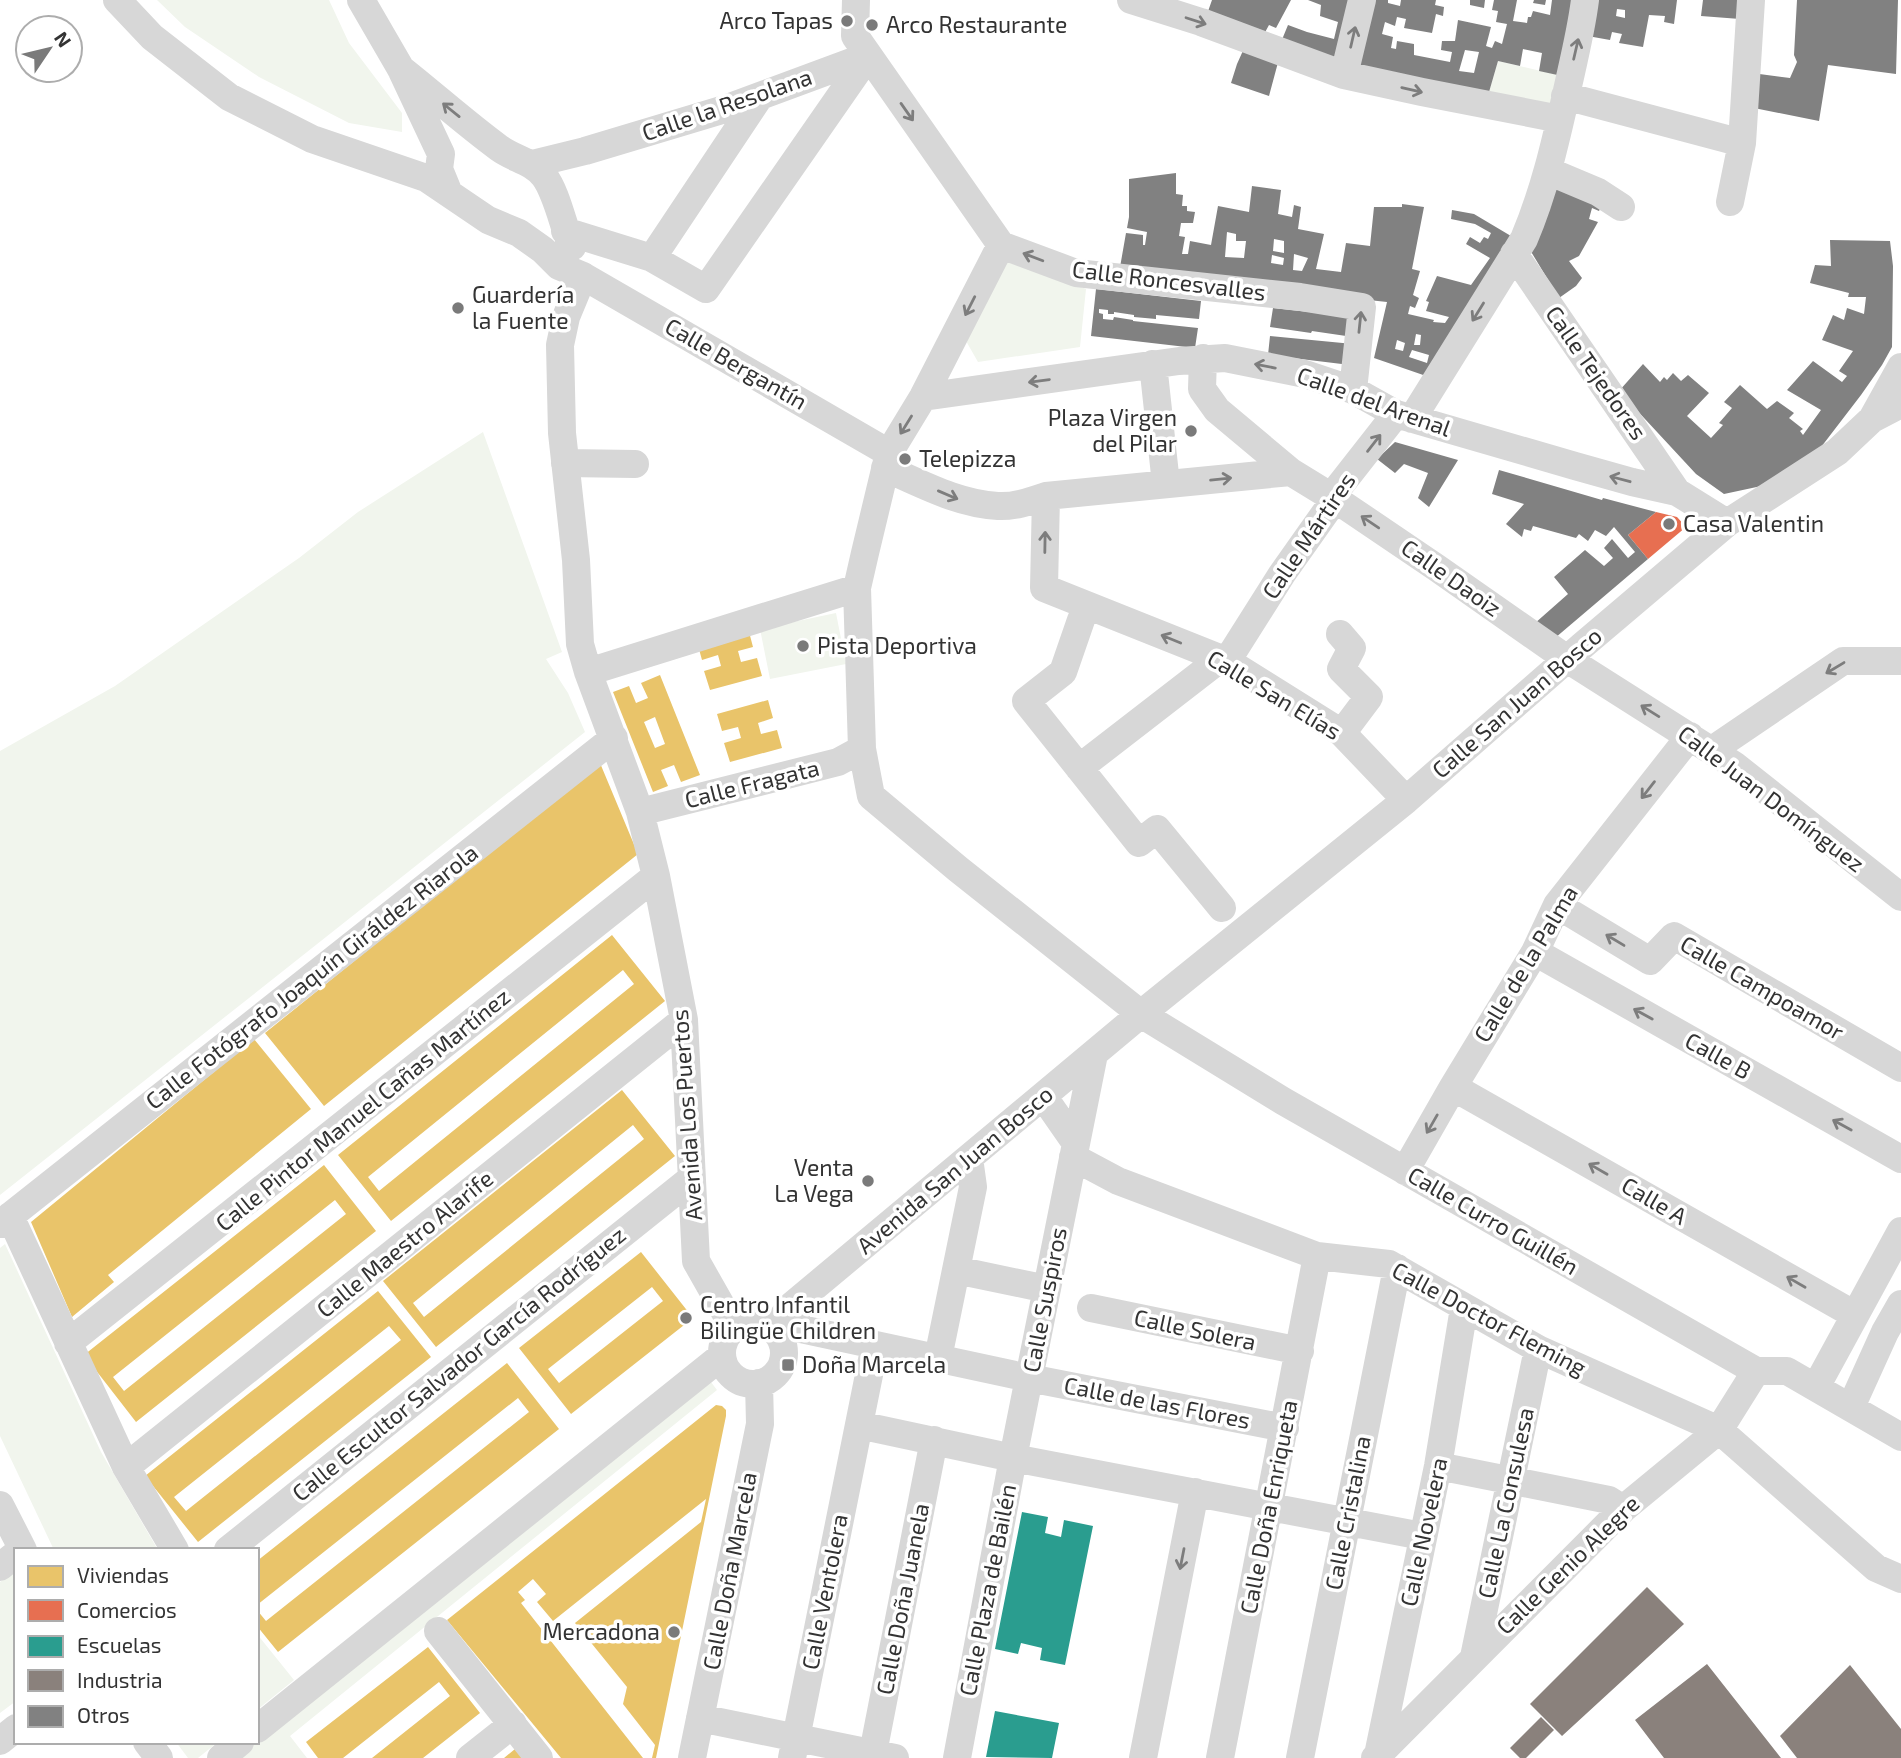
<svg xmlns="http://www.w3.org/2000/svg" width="1901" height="1758" font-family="'Exo 2',sans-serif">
<rect width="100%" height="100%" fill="#fff"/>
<!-- green -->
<path fill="#f1f5ed" d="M157,0H329L349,43L402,113V132L349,123L259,77L185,27Z
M1498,61L1562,76L1555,113L1487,99Z
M1007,258L1086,289L1080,347L978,362L966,341Z
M483,432L562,652L546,659L568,693L585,732L0,1195V751L115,686L299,558L358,512Z
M836,613L846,664L770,679L760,629Z
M5,1244L101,1452L158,1550H54L0,1436V1248Z
M708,1378L717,1390L290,1736L307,1758H234Z
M13,1571L16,1576V1701L0,1713V1582Z
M257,1634L294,1680L257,1710Z
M176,1742H218L198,1758H188Z"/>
<!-- homes -->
<path fill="#e9c46a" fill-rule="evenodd" d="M748,628L753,647L738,651L741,662L757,658L762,676L710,690L704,671L721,666L718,655L702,660L697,642Z
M660,675L700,775L681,782L674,765L661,770L668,786L653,792L613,692L629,686L636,703L648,698L641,683ZM655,717L665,744L655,748L644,722Z
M768,700L773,718L758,723L761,734L777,730L782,748L730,762L724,743L741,738L738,727L722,731L717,714Z
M600,763L638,854L324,1106L265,1033Z
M612,935L665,1001L391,1221L338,1155ZM623,970L634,984L379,1191L368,1177Z
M254,1039L311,1109L108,1275L114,1282L72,1317L31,1222Z
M622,1090L675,1156L436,1347L383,1281ZM633,1125L644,1139L424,1317L413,1303Z
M324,1165L376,1231L136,1422L84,1355ZM335,1200L346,1214L124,1391L113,1377Z
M641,1252L693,1318L571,1414L519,1348ZM652,1287L663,1301L559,1383L548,1369Z
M378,1291L431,1357L198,1542L145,1476ZM389,1326L401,1340L186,1511L174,1497Z
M507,1363L559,1429L278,1652L257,1626V1610L266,1621L529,1412L518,1398L257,1605V1561Z
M716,1405L722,1406L726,1410V1416L656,1758H652L655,1745L623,1704L627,1687L575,1623L701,1522L706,1499L553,1621L537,1602L546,1594L533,1579L518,1592L525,1600L521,1603L643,1758H561L447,1620Z
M428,1647L480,1713L423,1758H372L450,1696L439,1682L343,1758H318L306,1742Z
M515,1749L523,1758H504Z"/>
<!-- shops -->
<path fill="#e76f51" d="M1656,512L1677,517L1686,527L1648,559L1628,535Z"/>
<!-- schools -->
<path fill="#2a9d8f" d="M1022,1512L1048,1517L1045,1533L1061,1537L1064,1520L1093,1526L1065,1665L1040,1660L1042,1648L1021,1643L1018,1654L995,1649Z
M995,1711L1059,1723L1052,1758L986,1757Z"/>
<!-- industry -->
<path fill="#8a817c" d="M1647,1587L1684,1624L1562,1736L1530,1704Z
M1707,1664L1781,1758H1664L1635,1720Z
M1850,1665L1901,1729V1758H1797L1780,1736Z
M1541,1717L1554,1730L1526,1758H1520L1510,1748Z"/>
<!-- building -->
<path fill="#818181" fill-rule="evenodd" d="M1212,0H1291L1276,28L1269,25L1263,36L1206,17Z
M1308,0H1355L1341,62L1281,42L1288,25L1307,32L1334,39L1338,22L1320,16L1321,5Z
M1367,0H1388V3L1400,6L1401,0H1436L1435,5L1444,7L1443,16L1436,14L1432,33L1404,28L1406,19L1397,17L1395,26L1385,22L1382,34L1393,37L1391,48L1396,49L1397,41L1414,44V55L1450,62L1452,52L1441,50L1442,41H1455L1458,20L1491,27L1486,46L1492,48L1495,41L1502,44L1507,24L1496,22L1498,11L1492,10L1494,0H1517L1513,21L1527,23L1528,17H1531L1533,11L1550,15L1552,0H1577L1562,76L1539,71L1542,53L1523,49L1520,66L1498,61L1487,99L1350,70ZM1465,50L1479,52L1474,73L1459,71Z
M1470,0H1485L1484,8L1470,5Z
M1534,0H1546L1545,5L1533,3Z
M1588,0H1677L1674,24L1664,22L1665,16L1649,15L1643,47L1619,43L1622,34L1612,32L1610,40L1582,35ZM1617,9L1625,10V18L1616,16Z
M1703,0H1742L1740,19L1701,16Z
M1797,0H1898L1896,74L1828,65L1819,121L1749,107L1752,73L1790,78L1797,62L1794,55Z
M1246,44L1280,55L1269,96L1231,83L1237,64Z
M1176,173V194L1183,195L1182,206H1187V211L1195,212L1193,223H1181L1179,236L1185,237L1182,254H1188L1190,241L1211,245L1218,206L1249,212L1252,186L1281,190L1278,214L1292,217L1294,205L1301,207L1298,229L1324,234L1316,269L1341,272L1346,243L1370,246L1374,207H1402V204L1424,207L1412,269L1420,271L1413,295L1419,298L1415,308L1410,306L1408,314L1434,320L1433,322L1445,323L1449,317L1426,311L1429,302L1426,301L1437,276L1471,285L1490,258L1466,244L1470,237L1480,243L1484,237L1488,239L1491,233L1475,224L1451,219L1452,210L1474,214L1516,239L1429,377L1374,358L1387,302L1119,273L1126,233L1143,235V245H1145L1147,232L1127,228L1129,217V179ZM1227,232L1236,234V241H1246L1244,258L1225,257ZM1274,239L1284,241V253L1273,251ZM1294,254L1308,258L1302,271L1293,270ZM1272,255L1284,258L1283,265L1271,263ZM1416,334L1421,335L1420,345H1414ZM1397,340L1405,343L1403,351L1395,349ZM1412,350L1429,355L1427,363L1409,357Z
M1555,181L1604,200L1599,211L1592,208L1589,219L1598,222L1579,256L1569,261L1582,278L1576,286L1559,298L1527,245Z
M1830,240L1890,241L1893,266L1892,347L1882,365L1861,395L1815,455L1766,485L1724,494L1696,474L1619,391L1643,364L1660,382L1664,377L1667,380L1673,373L1681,381L1688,375L1709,393L1687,416L1711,438L1723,425L1719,423L1732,408L1724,402L1740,385L1767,409L1777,401L1794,413L1789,418L1803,429L1800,431L1803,435L1821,410L1787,390L1813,361L1842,382L1847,376L1839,371L1853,351L1822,340L1833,315L1844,320L1847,308L1864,314L1866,297H1848L1849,293L1810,283L1815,265L1831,266Z
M1096,289L1201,301L1199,319L1156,315V319L1134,317V315L1114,312V314H1108V310L1099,309V313L1103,314V319L1113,320L1114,317L1133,320V321L1198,328L1195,348L1091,336Z
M1273,308L1355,317L1353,337L1312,331L1311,333L1270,327Z
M1270,336L1353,344L1350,365L1268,355Z
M1395,442L1458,460L1429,507L1418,498L1428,473L1404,464L1395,473L1377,459Z
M1499,470L1602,500L1603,498L1656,512L1628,535L1648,559L1555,638L1534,624L1568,594L1554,577L1585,550L1604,566L1613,558L1604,548L1612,539L1628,558L1635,552L1614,527L1606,536L1595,530L1588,541L1579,534L1576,538L1533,526L1531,531L1524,529L1522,537L1506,524L1524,504L1492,494Z"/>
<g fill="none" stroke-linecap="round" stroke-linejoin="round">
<!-- minor -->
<path stroke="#d7d7d7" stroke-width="28" d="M117,0L152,37L229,97L312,139L426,178L488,220L519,233L543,250L559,266L583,276L889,453
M361,0L401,69L441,154L439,169L448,191
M856,0L855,36L1001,245L1076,273L1300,297L1362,307L1353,390
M1131,0L1201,22L1344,75L1422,92L1560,119
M401,69C434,95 465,123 499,148C514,159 532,161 544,176C557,193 563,226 572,247
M1344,75L1362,0
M1565,96L1742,143
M532,164L585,151L725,109L868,56
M1548,171L1598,192L1621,207
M1730,202L1742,143L1751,0
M565,231L652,258L706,289L868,56
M1001,245L923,397L889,453L865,553L857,588L862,749L871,796L958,869L1141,1014L1283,1101L1756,1371H1787L1901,1437
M1514,254L1677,492
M652,258L760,96
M583,276L566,317L560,345L562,433L576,560L580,644L588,672L640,812L656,876L684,1020L696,1261L734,1328
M1203,358L1202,389L1217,410L1291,472L1335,499L1437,568L1567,659L1734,765L1901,897
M1153,364L1166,484
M923,397L1179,361L1225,358L1305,374L1353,390L1396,414L1575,466L1632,482L1677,492L1727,523
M1412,419L1524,239C1544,192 1555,144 1566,95C1573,63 1581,32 1585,0
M1872,419L1901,367
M565,463L635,464
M885,468C922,484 958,504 998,506C1014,507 1031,501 1046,496L1291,472
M1046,496L1044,588L1227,661L1342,733L1406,800
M1081,620L1063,672L1026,701L1139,843L1157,829L1222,908
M1340,634L1352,648L1341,669L1369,697L1342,733
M1227,661L1282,574L1335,499L1338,488L1396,414
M588,672L857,588
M1712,750L1843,661H1901
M1079,768L1220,659
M640,812L838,762L862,749
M1557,905L1650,961L1674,936L1901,1068
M1535,952L1901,1159
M1453,1087L1855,1315
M1043,1096L1075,1142
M1073,1157L1118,1181L1317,1256L1389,1264L1538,1349L1719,1430L1876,1568L1901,1579
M1405,1171L1453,1087L1535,952L1557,905L1690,736
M10,1216L126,1467L175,1550
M0,1224L614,738
M956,1270L1047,1289
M789,1308L801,1329L1029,1378L1285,1428
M1091,1308L1300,1351
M722 1353a31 31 0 1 1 62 0a31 31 0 1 1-62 0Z
M774,1330L789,1308L1141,1014L1406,800L1582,646L1727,523L1837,452L1872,419L1901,404
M68,1343L656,876
M938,1358L973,1187L969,1158
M1816,1387L1901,1231
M1851,1407L1885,1332L1901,1304
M859,1425L1013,1458L1422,1536
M1438,1466L1609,1500L1623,1509
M126,1467L684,1020
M0,1505L23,1550
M228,1550L691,1179
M0,1567L16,1554
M438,1631L539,1758
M1474,1657L1538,1349
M700,1718L895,1758
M257,1729L722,1356
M0,1741L16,1728
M147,1742L159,1758
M1378,1755L1438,1466L1464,1308
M221,1758L240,1742
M470,1758L513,1724
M692,1758L760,1424L759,1383
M792,1758L875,1345
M872,1758L934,1440
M957,1758L1013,1458L1094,1054
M1143,1758L1195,1492
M1220,1758L1317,1256
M1300,1758L1397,1268
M1375,1758L1623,1509L1719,1430L1756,1371"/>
</g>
<!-- one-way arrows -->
<defs><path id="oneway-shaft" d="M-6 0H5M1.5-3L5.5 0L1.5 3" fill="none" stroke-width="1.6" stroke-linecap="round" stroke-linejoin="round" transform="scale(1.75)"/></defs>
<g stroke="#7d7d7d">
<use href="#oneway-shaft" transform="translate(1196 21) rotate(18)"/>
<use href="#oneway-shaft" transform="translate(1353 37) rotate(-77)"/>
<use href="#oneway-shaft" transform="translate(1576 49) rotate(-77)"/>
<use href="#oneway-shaft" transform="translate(1412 90) rotate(13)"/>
<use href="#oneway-shaft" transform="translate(451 110) rotate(-141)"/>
<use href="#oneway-shaft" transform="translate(907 112) rotate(55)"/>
<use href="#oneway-shaft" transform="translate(1033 257) rotate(-159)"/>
<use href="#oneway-shaft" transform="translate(970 306) rotate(117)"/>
<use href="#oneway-shaft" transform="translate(1478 312) rotate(122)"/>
<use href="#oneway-shaft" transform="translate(1360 322) rotate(-84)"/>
<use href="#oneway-shaft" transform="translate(1265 366) rotate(-169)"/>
<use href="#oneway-shaft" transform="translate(1039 381) rotate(172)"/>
<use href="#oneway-shaft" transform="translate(906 425) rotate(122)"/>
<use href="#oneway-shaft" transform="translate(1374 443) rotate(-52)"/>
<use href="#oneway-shaft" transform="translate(1221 479) rotate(-6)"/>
<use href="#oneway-shaft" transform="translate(1620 479) rotate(-165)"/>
<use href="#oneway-shaft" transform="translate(948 495) rotate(23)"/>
<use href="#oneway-shaft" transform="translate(1370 522) rotate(-146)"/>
<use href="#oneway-shaft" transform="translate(1045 542) rotate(-89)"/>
<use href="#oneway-shaft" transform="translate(1171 639) rotate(-158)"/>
<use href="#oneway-shaft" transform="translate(1835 668) rotate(149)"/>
<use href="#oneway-shaft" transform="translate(1650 711) rotate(-148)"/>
<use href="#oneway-shaft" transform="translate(1648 790) rotate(128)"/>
<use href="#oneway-shaft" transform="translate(1615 940) rotate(-149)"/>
<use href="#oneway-shaft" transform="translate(1643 1014) rotate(-151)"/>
<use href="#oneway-shaft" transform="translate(1432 1124) rotate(120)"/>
<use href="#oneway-shaft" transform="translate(1842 1125) rotate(-151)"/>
<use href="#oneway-shaft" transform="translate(1598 1169) rotate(-150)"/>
<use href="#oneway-shaft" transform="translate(1796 1282) rotate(-150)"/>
<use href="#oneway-shaft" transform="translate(1182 1559) rotate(101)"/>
</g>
<!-- markers -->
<g fill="#7a7a7a" stroke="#fff" stroke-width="2.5">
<circle cx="847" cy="21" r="7"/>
<circle cx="872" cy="25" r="7"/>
<circle cx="458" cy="308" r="7"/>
<circle cx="1191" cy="431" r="7"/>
<circle cx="905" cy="459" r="7"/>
<circle cx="1669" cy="524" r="7"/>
<circle cx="803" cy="646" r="7"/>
<circle cx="868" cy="1181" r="7"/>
<circle cx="686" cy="1318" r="7"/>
<rect x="781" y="1358" width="14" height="14" rx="3.5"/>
<circle cx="674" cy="1632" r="7"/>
</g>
<g text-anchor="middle" stroke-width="7" stroke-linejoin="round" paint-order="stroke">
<!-- poi labels -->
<g font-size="23" fill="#333" stroke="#fff" text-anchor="start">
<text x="833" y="29" text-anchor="end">Arco Tapas</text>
<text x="886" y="33">Arco Restaurante</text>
<text x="472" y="303">Guardería<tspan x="472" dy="26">la Fuente</tspan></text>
<text x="1177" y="426" text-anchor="end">Plaza Virgen<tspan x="1177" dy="26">del Pilar</tspan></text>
<text x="919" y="467">Telepizza</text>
<text x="1683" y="532">Casa Valentin</text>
<text x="817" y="654">Pista Deportiva</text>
<text x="854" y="1176" text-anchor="end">Venta<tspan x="854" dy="26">La Vega</tspan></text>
<text x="700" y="1313">Centro Infantil<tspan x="700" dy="26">Bilingüe Children</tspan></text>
<text x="802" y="1373">Doña Marcela</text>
<text x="660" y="1640" text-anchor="end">Mercadona</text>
</g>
<!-- street labels -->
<g font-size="23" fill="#333" stroke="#fff">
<text transform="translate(727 105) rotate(-19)" y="8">Calle la Resolana</text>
<text transform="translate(1169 281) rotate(7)" y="8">Calle Roncesvalles</text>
<text transform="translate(736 364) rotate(30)" y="8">Calle Bergantín</text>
<text transform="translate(1596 373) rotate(55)" y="8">Calle Tejedores</text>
<text transform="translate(1374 402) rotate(20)" y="8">Calle del Arenal</text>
<text transform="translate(1309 536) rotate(-56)" y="8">Calle Mártires</text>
<text transform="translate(1451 578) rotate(35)" y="8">Calle Daoiz</text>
<text transform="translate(1274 695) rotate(31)" y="8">Calle San Elías</text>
<text transform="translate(1517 703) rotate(-41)" y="8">Calle San Juan Bosco</text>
<text transform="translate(752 784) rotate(-14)" y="8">Calle Fragata</text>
<text transform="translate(1771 799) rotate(37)" y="8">Calle Juan Domínguez</text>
<text transform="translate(1526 964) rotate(-59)" y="8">Calle de la Palma</text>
<text transform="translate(312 977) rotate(-38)" y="8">Calle Fotógrafo Joaquín Giráldez Riarola</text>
<text transform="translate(1762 988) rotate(30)" y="8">Calle Campoamor</text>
<text transform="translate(1718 1056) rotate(29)" y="8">Calle B</text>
<text transform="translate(363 1110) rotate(-39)" y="8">Calle Pintor Manuel Cañas Martínez</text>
<text transform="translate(687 1115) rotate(-94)" y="8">Avenida Los Puertos</text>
<text transform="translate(955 1170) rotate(-40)" y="8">Avenida San Juan Bosco</text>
<text transform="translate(1654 1201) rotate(30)" y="8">Calle A</text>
<text transform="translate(1493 1221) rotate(30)" y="8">Calle Curro Guillén</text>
<text transform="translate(405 1244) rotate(-39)" y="8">Calle Maestro Alarife</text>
<text transform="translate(1045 1300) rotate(-79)" y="8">Calle Suspiros</text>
<text transform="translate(1489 1319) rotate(28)" y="8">Calle Doctor Fleming</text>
<text transform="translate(1195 1330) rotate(12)" y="8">Calle Solera</text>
<text transform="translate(459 1364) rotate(-39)" y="8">Calle Escultor Salvador García Rodríguez</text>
<text transform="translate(1157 1403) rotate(11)" y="8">Calle de las Flores</text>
<text transform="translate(1506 1503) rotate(-78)" y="8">Calle La Consulesa</text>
<text transform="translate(1269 1507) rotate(-79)" y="8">Calle Doña Enriqueta</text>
<text transform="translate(1348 1513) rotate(-79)" y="8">Calle Cristalina</text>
<text transform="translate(1424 1532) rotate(-78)" y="8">Calle Novelera</text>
<text transform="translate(1568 1565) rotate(-44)" y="8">Calle Genio Alegre</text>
<text transform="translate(730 1571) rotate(-79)" y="8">Calle Doña Marcela</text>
<text transform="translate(988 1590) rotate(-79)" y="8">Calle Plaza de Bailén</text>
<text transform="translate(825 1592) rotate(-79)" y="8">Calle Ventolera</text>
<text transform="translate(903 1599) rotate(-79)" y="8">Calle Doña Juanela</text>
</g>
</g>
<!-- legend -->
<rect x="14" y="1548" width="245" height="196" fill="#ffffff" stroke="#adadad" stroke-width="2"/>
<rect x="28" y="1566" width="35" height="21" fill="#e9c46a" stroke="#adadad" stroke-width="2"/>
<text x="77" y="1583" font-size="21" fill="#333333">Viviendas</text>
<rect x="28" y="1600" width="35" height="21" fill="#e76f51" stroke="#adadad" stroke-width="2"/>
<text x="77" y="1618" font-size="21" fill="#333333">Comercios</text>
<rect x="28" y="1636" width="35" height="21" fill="#2a9d8f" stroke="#adadad" stroke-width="2"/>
<text x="77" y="1653" font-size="21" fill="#333333">Escuelas</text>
<rect x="28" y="1670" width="35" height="21" fill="#8a817c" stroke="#adadad" stroke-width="2"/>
<text x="77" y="1688" font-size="21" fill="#333333">Industria</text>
<rect x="28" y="1706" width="35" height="21" fill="#818181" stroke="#adadad" stroke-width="2"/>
<text x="77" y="1723" font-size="21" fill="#333333">Otros</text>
<!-- north arrow -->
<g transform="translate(49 49) rotate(55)"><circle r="33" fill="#ffffff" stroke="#adadad" stroke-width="2"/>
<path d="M0-5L12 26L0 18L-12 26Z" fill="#7a7a7a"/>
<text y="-10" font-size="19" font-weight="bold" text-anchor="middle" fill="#333333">N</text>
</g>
</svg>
